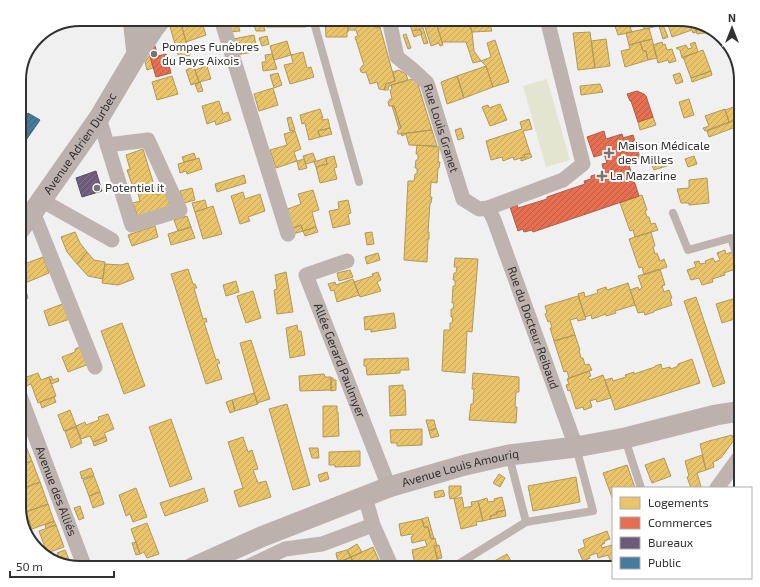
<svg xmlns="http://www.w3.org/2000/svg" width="760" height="587" font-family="'Exo 2',sans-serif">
<defs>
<pattern id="homes-hatch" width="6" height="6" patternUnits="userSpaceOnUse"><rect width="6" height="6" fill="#e9c46a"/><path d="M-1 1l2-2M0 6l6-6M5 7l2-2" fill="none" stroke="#c8a95c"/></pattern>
<pattern id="shops-hatch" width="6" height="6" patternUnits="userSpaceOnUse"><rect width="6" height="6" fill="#e76f51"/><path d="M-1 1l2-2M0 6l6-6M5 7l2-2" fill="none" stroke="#bc5c44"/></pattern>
<pattern id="offices-hatch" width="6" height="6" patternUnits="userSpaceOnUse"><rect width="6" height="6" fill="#6d597a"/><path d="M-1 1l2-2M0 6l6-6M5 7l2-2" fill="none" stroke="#82738c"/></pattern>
<pattern id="public-hatch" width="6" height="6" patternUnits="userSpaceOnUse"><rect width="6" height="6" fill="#457b9d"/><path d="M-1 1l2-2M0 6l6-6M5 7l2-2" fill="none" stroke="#3a6581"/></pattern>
</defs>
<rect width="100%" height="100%" fill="#f0f0f0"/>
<!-- green -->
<path fill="#e3e5d0" d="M547,79L570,160L546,167L523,86Z"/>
<!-- homes -->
<path fill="url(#homes-hatch)" stroke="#b29859" d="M188,19H201L206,35L186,42L181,24L189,21Z
M226,19H236L240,31L230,32Z
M252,19H262L265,31H256Z
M264,19H278V27H266Z
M278,19H288L287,27H278Z
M288,19H307L306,27H287Z
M325,19H348V32H347V37H326Z
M348,19H377L378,21L374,23L376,28L380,27L395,81L386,84L384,90L379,89L377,82L370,84L366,72L364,73L361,72L360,69L362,66L364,65L355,37L358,36L356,30H348Z
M408,19H420L428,43L424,44L421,35L422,34L420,29L412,31Z
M435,19H468L472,32L474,51L481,61L473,63L466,42H442Z
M468,19H488L492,31L472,32Z
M572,19H588V21L572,22Z
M623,19H643V26L630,27L632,32L618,35L614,23L620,21Z
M643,19H661L663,25L644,29Z
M666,19H681L694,23L697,32L693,33L692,30L672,37Z
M435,20L443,45L440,46L439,43L431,46L424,24Z
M694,23L713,30V32L697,34Z
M181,24L190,55L179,58L170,27Z
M663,25L668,37L663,39L659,26Z
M649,28L652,39L629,45L626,33Z
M420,29L422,34L414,37L412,31Z
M590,32L595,68L578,70L573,33Z
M406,34L411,48L408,49L403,35Z
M254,35L256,45H252L253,52L236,55L233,39Z
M267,36L269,44L262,46L259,38Z
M606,39L610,66L595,68L591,41Z
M652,39L657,58L648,60L646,51H643L640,42Z
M495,40L509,82L493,87L486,66L481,61L491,57L487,43Z
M287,41L291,55L274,60L270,46Z
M640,42L643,51H646L648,60L625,67L621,51L630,49L629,45Z
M662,42L663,45L665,44L667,50L672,49L676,61L669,63L668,60L658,63L653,45Z
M695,42L698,52L682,58L680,50L676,48L686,45L688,49L692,48L690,44Z
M703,50L711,71L691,78L683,57Z
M303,52L307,68L311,67L314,77L290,84L284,65L293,63L291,55Z
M272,54L277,69L263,71L262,62H266L265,55Z
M150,55L153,68L147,70L145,62Z
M207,66L211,79L199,82L195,70Z
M486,66L493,87L464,98L457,76Z
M194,67L199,82L191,85L186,70Z
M399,70L406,74L408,80L389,86L388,90H384L386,84L395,81L393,72Z
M711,71L712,75L692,82L691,78Z
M278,73L282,85L274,88L270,75Z
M680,73L683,82L676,84L673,75Z
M172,76L178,94L157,100L152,82Z
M457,76L464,98L447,104L441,82Z
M416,78L432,130L398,134L397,132L399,129L401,128L394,106H389L388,102L390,99H392L390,90L392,89L391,85Z
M200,82L203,91L198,92L195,84Z
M600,84L603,92L581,95L580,86Z
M273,88L278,105L259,111L254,94Z
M689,99L694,115L684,118L679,102Z
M219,101L223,114L228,112L231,120L216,125L215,121L207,124L202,106Z
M500,104L507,120L490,126L482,107L488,105L489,108Z
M739,105L741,110V118L729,122L725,110Z
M392,106H394L401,128L399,129Z
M320,109L323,118H321L322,120L328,119L330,128L318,131L320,137L309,140L305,123L302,124L300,115Z
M725,109L729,122L705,131L703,128L709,126L705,116Z
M291,117L295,130L290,131L287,118Z
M653,117L656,125L640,130L638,122Z
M741,118V125L709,137L707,131Z
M529,119L532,129L523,131L530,153L524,155L525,157L514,160L513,157L503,161L502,157L491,160L486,141L522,129L520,122Z
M330,128L332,134L320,137L318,131Z
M461,128L464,138L458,140L455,130Z
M432,130L437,146L409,145L406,134L402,136L401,134Z
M295,131L301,149L294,152L297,161L276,168L270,150L287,145L284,134Z
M417,145L439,147L438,162H440L439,168H438L437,183L431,182L430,197H432L431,203H430L428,232H429V239H428L427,262L404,260L408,181H414L415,174H417V168H415L416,160H418V154H416Z
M143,149L157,195L166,192L171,208L138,218L133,203L140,201L136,186L133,187L127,170L130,169L126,155Z
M194,153L196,159L184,162L182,157Z
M313,153L316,161L306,164L303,156Z
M530,153L532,157L521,161V158L525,157L524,155Z
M334,156L337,167L334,168L337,179L320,183L316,167L327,164L326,158Z
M694,156L697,164L688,167L685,159Z
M671,157L673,164L654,170L651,163Z
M199,158L202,169L187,174L186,171L180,173L178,164Z
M326,158L327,164L316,167L314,162Z
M304,159L307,168L299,170L297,161Z
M740,173L741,175V194L734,175Z
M244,175L246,183L217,192L215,184Z
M707,178L709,203L689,205V203H681L677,189L689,188V180Z
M192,188L195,200L184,203L180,191Z
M313,190L319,210L312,212L316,227L303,231L301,225L291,229L285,210L301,204L298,194Z
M243,192L245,199L260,194L265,211L248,217L250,221L240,224L231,196Z
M642,195L647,210L645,211L647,217H649L651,224L655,223L658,230L635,237L633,230L630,231L620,203Z
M205,200L207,208L195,212L192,203Z
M348,200L351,213L348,214L350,224L333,228L329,211L339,209L338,202Z
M213,206L222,234L203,239L195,212Z
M187,216L191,227L178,231L174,220Z
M301,225L303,231L293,234L291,229Z
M155,226L158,237L132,246L128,235Z
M191,227L195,238L171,245L168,234Z
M316,227L318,232L305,236L303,231Z
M75,232L80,243L87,252L77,264L67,252L61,237Z
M372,232L374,244L367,245L365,233Z
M651,232L655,246L653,247L655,254L657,253L660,261L664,259L667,267L644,275L642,267L639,268L629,239Z
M725,250L726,254L732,252L738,268L724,273L725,275L712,279L713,282L702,285L699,278L691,280L687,270L696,267L694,262L699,261L700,264L706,263L705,261L713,258L715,262L720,260L717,253Z
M87,252L94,260L105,262L103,279L88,276L77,264Z
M378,253L380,260L367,264L365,257Z
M23,254L27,263L43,257L49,273L25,283L19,268V255Z
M455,258L478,259L472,332L467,331L465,373L442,371L444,330H450V323H452L453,317H451V309H453L454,303H452L453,286H455V280H453L454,273H456L457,267H454Z
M128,263L134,279L118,285L102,283L105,264L121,265Z
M188,269L193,284H195L197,288H194L203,319L206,318L207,322H204L216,360L218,359L220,363L217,364L222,379L206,384L171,274Z
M660,269L665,285L662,286L664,292L669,290L672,298L670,299L672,305L654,311V312L645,315L644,312L638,313L630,290L638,287L639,290L642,288L638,276Z
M350,270L353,277L339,281L337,273Z
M286,272L293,312L277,314L274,290L277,289L275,275Z
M378,272L381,280L377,282L381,291L360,297L354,282L373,276L372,274Z
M19,274L26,291L19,296Z
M353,279L359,295L337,302L334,290L331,291L328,284L335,282L336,285Z
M236,281L239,292L226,296L223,285Z
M628,283L635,305L615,311L616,313L606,316V314L592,319L591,315L585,317L578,294L584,292L585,297L598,293L597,290L606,287L607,290Z
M26,291L28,298L24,302L19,296Z
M253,291L261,318L246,323L237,296Z
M578,296L586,319L578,321L577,318L570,320L575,335L554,341L550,328H552L550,321L548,322L545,314L547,313L545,306Z
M696,297L725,383L713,387L684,301Z
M736,298L741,312V317L722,323L716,304Z
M65,303L70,319L49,326L44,311Z
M394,313L396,328L371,332V329L365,330L364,317Z
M122,323L145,386L124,394L101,331Z
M297,325L298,331H301L305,355L290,358L286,328Z
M575,335L580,350H579L581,358H583L585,365L589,364L592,370L569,378L567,371L564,372L554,341Z
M251,340L270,399L257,403L240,343Z
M82,346L89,364L68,372L62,357L75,352V349Z
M408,358L409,370H400V373L367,375L366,366H364V359Z
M692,359L700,383L615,410L605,380L612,378L613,381L626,377L625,375L634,372V374L655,367V366L661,364L662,369L670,367L671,369L678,366V364Z
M589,371L591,376L588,377L590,380L603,375L611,398L597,402L596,399L590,401L592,407L584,410L583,407L576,409L570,390L568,391L566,385L569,384L567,379Z
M38,373L41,380L49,377L56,396L38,403L31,384L26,386L24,378Z
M473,373L519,377V392H516L515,407H517L516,423L469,420L471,404H473L474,389H472Z
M324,374L325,377H331V390L300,391L299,376Z
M51,376L53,380L58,378L59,381L51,384L49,377Z
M331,378H333V380H336V390L331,391Z
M403,385V390H405L406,415L390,416L389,386Z
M254,393L258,404L235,411L232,400Z
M54,397L56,402L42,408L40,402Z
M232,400L235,411L230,413L226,402Z
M287,404L310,485L293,490L269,409Z
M323,406H337V412H338L339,436L323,437Z
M70,410L76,426L64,431L58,415Z
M108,414L114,429L104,433L106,437L93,442L90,436L81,439L76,426L85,422L86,425L99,420L98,417Z
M171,419L192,479L170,487L149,427Z
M426,420H434L436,428L429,431Z
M76,427L82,443L71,448L65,431Z
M436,428L439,436L431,438L429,431Z
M422,429V445L397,446V443H391L390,430Z
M732,435L734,440L721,458H720L718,460L713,462L714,467L706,470L700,444L712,440H713Z
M106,437L107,441L94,446L93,442Z
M243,437L248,452L252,450L258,469L253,470L258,483L266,481L271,497L239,507L234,491L243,488L228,442Z
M23,439L32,461L19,465V440Z
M309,448H318L319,458H312Z
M360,451V466L335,467V465H329V452Z
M702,455L706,470L697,473L701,487L697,488H691L687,477L689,476L685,461Z
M664,458L671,476L652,483L645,465Z
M32,461L40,482L21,489L19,485V465Z
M627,465L635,488H613V500L603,473Z
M91,468L94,475L82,479L80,472Z
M327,472L329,479L320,482L318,475Z
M499,474L505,478L500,487L493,483Z
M94,476L100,492L89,496L83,480Z
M576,477L580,502L533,511L528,486Z
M40,482L48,504L26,512L19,493V490Z
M449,486H461V494L455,498L450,499L449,494Z
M136,488L147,517L133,522L130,514L126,516L119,495Z
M204,488L208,501L165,516L160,503Z
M443,490L445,496L435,498L434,492Z
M100,492L104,504L93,508L89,496Z
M462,497L464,508L472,506L471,502L478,501L483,521L476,522L477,525L461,529L454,499Z
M502,497L505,510L497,512V514L490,516L491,519L483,521L478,501L487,498L488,502L495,501L494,499Z
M48,504L54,521L32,529L26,512Z
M80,506L84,518L79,520L74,508Z
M505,510L506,516L491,519L490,516L497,514V512Z
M428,517L434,539H431L428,527H424L422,519Z
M422,519L424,527H428L431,539L435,538L437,546H434L439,567L428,568L426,562L415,565L412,550L427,546L425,540L412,543L411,537L413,536L412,534L401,536L399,524Z
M54,521L56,525L46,528L45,525Z
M147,523L159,554L147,558L144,552L140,554L131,529Z
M56,525L64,547L47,553L39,531Z
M607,531L610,539L604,541L605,543L601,545L602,548L612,545L613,548V561L611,562L608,555L598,558L597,553L589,556L590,558L583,561L578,550L585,547L583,540Z
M136,542L140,554L136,555L132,543Z
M357,544L362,552L351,557L347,550Z
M439,545L442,558L438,559L434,546Z
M373,547L380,563L370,568L369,565L363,568H355L351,557Z
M65,550L71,564L69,565L57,560L60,559L57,553Z
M347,550L351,557L339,562L337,558L336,553Z
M507,554L515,568H488L487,565Z
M351,557L355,568H328V567Z
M327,562L329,566L325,568H314Z"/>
<!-- shops -->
<path fill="url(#shops-hatch)" stroke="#b05c47" d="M155,46L158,56L166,54L171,73L156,77L149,53Z
M637,91L644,94L646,96L653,117L638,122L631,101H630L627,94Z
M604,131L606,139L622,134L623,138L633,135L640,158L628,162L639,196L533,232L532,230L524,232L523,229L518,231L510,207L517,205L518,208L547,199V197L585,184L584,181L591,179V176L604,172L602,164L607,163L604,154L594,157L587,137Z"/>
<!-- offices -->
<path fill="url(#offices-hatch)" stroke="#5b4d64" d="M96,171L102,191L82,197L76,178Z"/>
<!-- public -->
<path fill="url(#public-hatch)" stroke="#3f657d" d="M28,113L40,120L24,143L19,139V126Z"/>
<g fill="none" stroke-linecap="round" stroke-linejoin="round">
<!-- lane -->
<path stroke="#bfb3af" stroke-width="8" d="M313,19L359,182
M673,213L688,250L731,238L741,268
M625,439L641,488
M509,456L526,522L593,511L576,447
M452,568L526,522"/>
<!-- street -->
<g stroke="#bfb3af" stroke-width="15">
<path d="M221,19L288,234"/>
<path id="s1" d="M389,19L397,57L412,69L427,83L463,199L479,209L488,208L563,180L583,164L547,19"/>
<path d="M99,118L132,225L180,210L148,140L107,145"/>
<path d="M41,200L112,240"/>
<path id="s2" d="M488,208L494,220L576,447"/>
<path d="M33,212L95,367"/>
<path id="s3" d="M347,261L306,275L389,487"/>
<path id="s4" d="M19,393L85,568"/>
<path d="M717,488L741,455"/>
<path d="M365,497L373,525L392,568"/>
<path d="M245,568L285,549L322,544L373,525"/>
</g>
<!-- secondary -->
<g stroke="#bdb1ae" stroke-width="21">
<path d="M133,19L137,54"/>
<path id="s5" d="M19,230L33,212L99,118L137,54L154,28L161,19"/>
<path id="s6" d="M192,568L261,537L389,487L465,465L509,455L576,447L625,438L716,415L741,411"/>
</g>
</g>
<!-- markers -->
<g fill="#737474" stroke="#fff" stroke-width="1.5">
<circle cx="154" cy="54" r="4"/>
<path d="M607 147h4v4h4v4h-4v4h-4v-4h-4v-4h4z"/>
<path d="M600 170h4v4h4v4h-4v4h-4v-4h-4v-4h4z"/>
<circle cx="97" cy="188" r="4"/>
</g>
<g text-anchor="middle" stroke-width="4" stroke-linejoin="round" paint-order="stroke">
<!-- poi labels -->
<g font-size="12" fill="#303131" stroke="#fff" text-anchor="start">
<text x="162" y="51">Pompes Funèbres<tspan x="162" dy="14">du Pays Aixois</tspan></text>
<text x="618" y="150">Maison Médicale<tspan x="618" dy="14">des Milles</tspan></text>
<text x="610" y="180">La Mazarine</text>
<text x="105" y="192">Potentiel it</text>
</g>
<!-- street labels -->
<g font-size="12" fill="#303131" stroke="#fff">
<text dy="4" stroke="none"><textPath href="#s1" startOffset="126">Rue Louis Granet</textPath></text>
<text dy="4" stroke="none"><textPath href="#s5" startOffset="106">Avenue Adrien Durbec</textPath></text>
<text dy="4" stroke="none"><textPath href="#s2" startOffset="128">Rue du Docteur Reibaud</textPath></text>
<text dy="4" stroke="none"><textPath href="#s3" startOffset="135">Allée Gerard Paulmyer</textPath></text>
<text dy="4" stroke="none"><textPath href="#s6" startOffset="287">Avenue Louis Amouriq</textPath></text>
<text dy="4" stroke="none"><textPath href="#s4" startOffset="105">Avenue des Alliés</textPath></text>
</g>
</g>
<!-- crop -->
<path d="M0 0H760V587H0ZM80 26H680A54 54 0 0 1 734 80V507A54 54 0 0 1 680 561H80A54 54 0 0 1 26 507V80A54 54 0 0 1 80 26Z" fill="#fff" fill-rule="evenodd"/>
<path fill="none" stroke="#303131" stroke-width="2" d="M80 26H680A54 54 0 0 1 734 80V507A54 54 0 0 1 680 561H80A54 54 0 0 1 26 507V80A54 54 0 0 1 80 26Z"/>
<!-- legend -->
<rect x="612" y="487" width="140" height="92" fill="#ffffff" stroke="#acadad"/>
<rect x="620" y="497" width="20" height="12" fill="#e9c46a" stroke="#acadad"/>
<text x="648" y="507" font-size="12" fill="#303131">Logements</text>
<rect x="620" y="517" width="20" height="12" fill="#e76f51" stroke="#acadad"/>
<text x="648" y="527" font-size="12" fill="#303131">Commerces</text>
<rect x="620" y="537" width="20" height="12" fill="#6d597a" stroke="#acadad"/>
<text x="648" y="547" font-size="12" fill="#303131">Bureaux</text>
<rect x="620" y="557" width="20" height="12" fill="#457b9d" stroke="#acadad"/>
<text x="648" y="567" font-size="12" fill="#303131">Public</text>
<!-- north arrow -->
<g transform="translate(732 28)" stroke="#ffffff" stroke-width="3" paint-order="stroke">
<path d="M0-3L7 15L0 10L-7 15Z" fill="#303131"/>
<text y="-6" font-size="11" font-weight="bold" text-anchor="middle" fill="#303131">N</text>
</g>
<!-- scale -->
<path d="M10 571v6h104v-6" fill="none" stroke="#303131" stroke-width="2"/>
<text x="16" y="571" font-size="12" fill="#303131" stroke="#ffffff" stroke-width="3" paint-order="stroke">50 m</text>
</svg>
